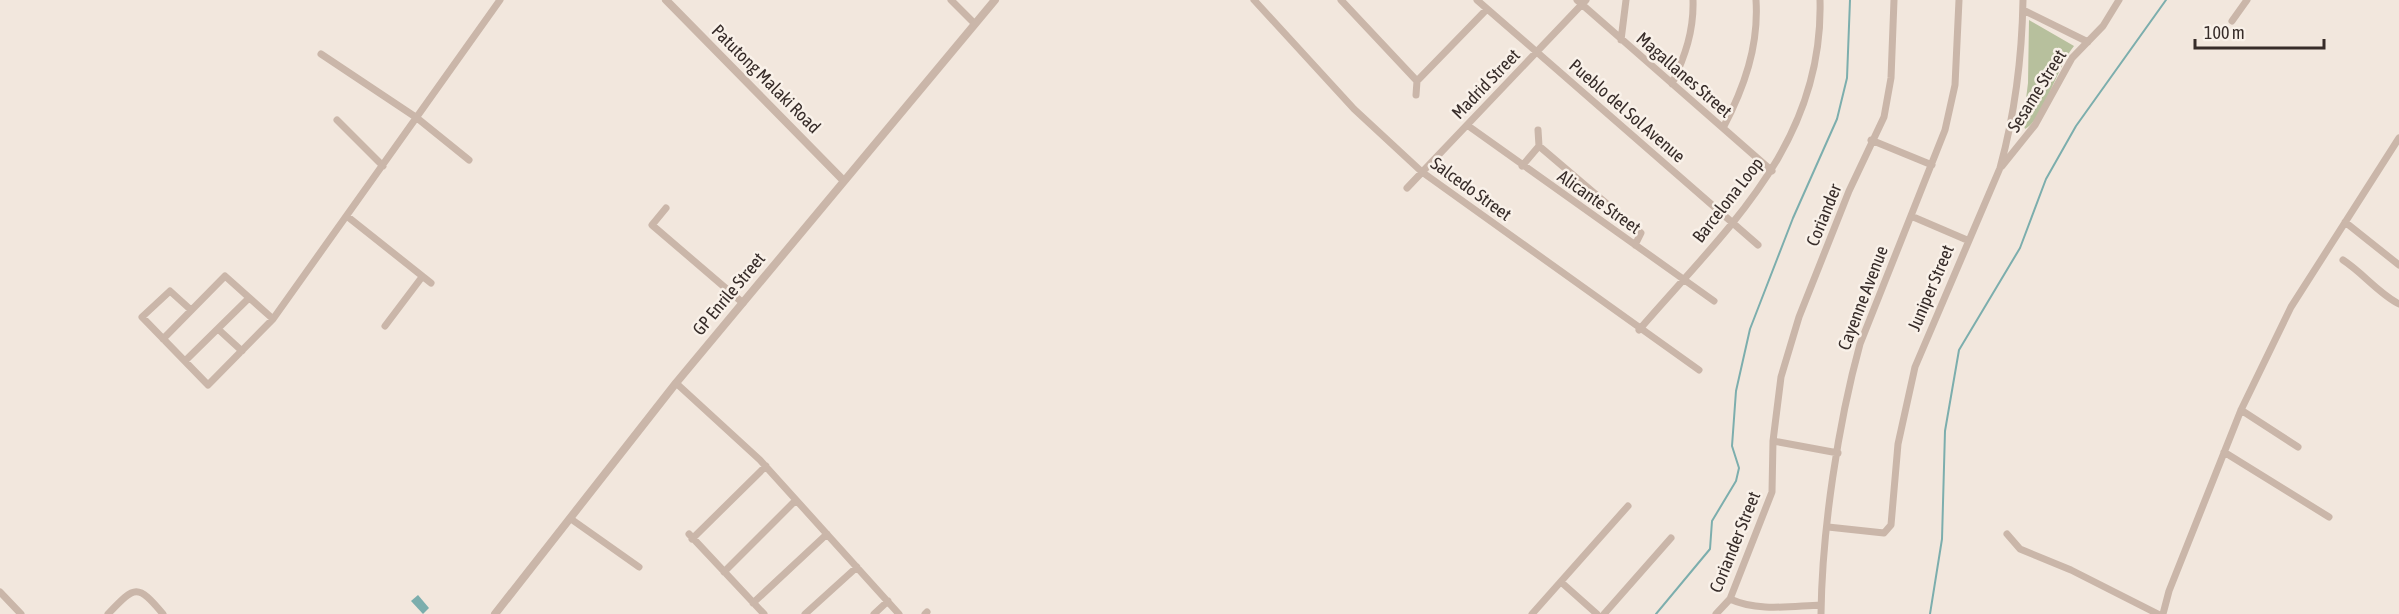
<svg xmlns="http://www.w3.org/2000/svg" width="2399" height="614" font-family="'Asap Condensed',sans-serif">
<rect width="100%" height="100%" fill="#f2e7dd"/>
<!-- green -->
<path fill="#b7c09d" d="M2029,20L2074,46C2058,65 2043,120 2025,129L2023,123L2028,83Z"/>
<!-- water -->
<path fill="#7caead" d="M418,595L429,608L423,614L411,601Z"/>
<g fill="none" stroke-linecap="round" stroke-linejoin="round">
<!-- stream -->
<path stroke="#7caead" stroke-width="2" d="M1656,614L1710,549L1712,521L1736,481L1739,468L1732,446L1736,391L1750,329L1793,218L1837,119L1847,78L1850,0
M1930,614L1942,539L1945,431L1959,350L2020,248L2046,179L2076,126L2166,0"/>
<!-- minor -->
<path stroke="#cab6a9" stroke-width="7" d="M951,0L974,23
M1254,0L1354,109L1422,172L1699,370
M1341,0L1417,81
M1477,0L1758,245
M1577,0L1772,171
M2023,10L2088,42
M2232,21L2247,0
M1621,40L1626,0
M321,54L417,118L469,160
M1417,81L1487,9
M1672,84C1685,56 1694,31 1693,0
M1416,95L1417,81
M337,120L383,166
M1467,125L1714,301
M1723,128C1744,88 1759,46 1756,0
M1538,130L1539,146
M1871,140L1932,165
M1522,166L1539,146L1641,233L1635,245
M2002,166L2035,125L2072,58L2103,26L2119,0
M1407,188L1586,0
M666,208L652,225L743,303
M1911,216L1967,240
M348,217L431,283
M2345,222L2399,265
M2343,260C2363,273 2378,293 2399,304
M191,310L170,291L142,317L208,385L273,319
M385,326L422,277
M218,329L242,351
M1639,330C1726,229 1824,144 1820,0
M163,339L225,276L273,319L500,0
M185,361L249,298
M676,383L760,460L899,614
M2241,410L2298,447
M1773,441L1838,453
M2224,452L2329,517
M571,519L639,567
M1828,527L1884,533L1891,525L1898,444L1915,367L2000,168C2015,113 2022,57 2023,0
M689,534L764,614
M2007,534L2020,549L2071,570L2158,614
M692,539L766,466
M724,572L796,500
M1561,582L1597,614
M0,592L21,614
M1730,599C1758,612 1791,606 1821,605
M753,603L827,534
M108,614C135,586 137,583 163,614
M805,614L857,567
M874,614L888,601
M925,614L927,612
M1532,614L1628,506
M1604,614L1671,538
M1716,614L1730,599L1772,492L1773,441L1781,377L1799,317L1849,191L1884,117L1891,78L1894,0
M1821,614C1822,531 1838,424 1860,344L1945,130L1955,85L1959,0
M2163,614L2169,591L2241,410L2291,307L2399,138"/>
<!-- tertiary -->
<path stroke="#cab6a9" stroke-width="8" d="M666,0L843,180
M495,614L676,383L995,0"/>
</g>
<g text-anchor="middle" stroke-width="5" stroke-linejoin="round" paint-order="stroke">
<!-- street labels -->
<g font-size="18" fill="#372c29" stroke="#f9f1e9">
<text transform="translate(1684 75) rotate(41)" y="6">Magallanes Street</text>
<text transform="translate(766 79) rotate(45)" y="6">Patutong Malaki Road</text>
<text transform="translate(1486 84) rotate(-46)" y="6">Madrid Street</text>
<text transform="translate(2037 91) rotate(-58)" y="6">Sesame Street</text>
<text transform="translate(1627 111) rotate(41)" y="6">Pueblo del Sol Avenue</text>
<text transform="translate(1471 189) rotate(36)" y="6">Salcedo Street</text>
<text transform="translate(1728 200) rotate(-52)" y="6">Barcelona Loop</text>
<text transform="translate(1599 202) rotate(35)" y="6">Alicante Street</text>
<text transform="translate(1824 215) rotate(-68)" y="6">Coriander</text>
<text transform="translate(1931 288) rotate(-67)" y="6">Juniper Street</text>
<text transform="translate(729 294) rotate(-50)" y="6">GP Enrile Street</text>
<text transform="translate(1863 298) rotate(-69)" y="6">Cayenne Avenue</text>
<text transform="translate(1735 542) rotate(-68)" y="6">Coriander Street</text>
</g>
</g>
<!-- scale -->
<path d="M2195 39v9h129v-9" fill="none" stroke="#372c29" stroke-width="3"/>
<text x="2204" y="39" font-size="18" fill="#372c29" stroke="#f9f1e9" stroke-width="4.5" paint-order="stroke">100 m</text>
</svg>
